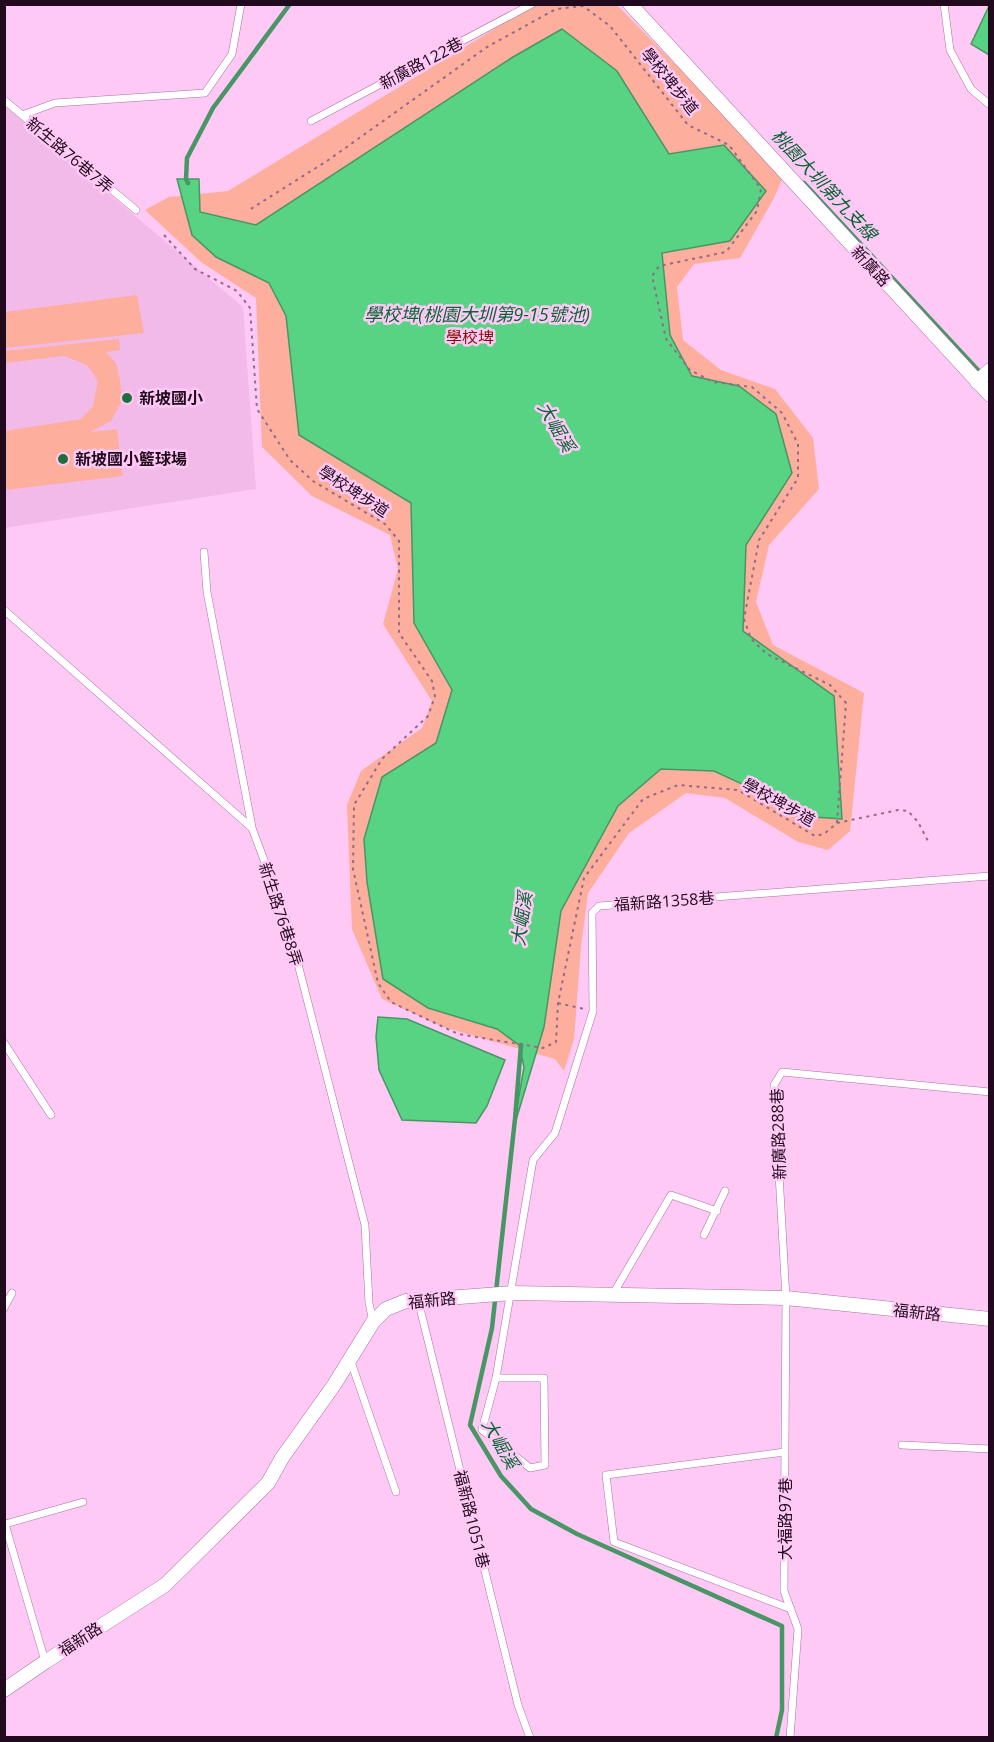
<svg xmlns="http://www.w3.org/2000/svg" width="994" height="1742" font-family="'Open Sans','Noto Sans TC',sans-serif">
<rect width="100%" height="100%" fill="#ffc9f5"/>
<!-- built -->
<path fill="#f2bae8" d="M4,108H7L243,307L256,489L5,528Z"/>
<!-- green -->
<path fill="#fdae9d" d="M614,4L617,5L784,175L774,198L740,258L694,264L677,287L683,340L721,370L775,389L813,438L819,489L769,545L756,602L773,645L864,693L850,831L828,850L798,842L725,798L686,793L629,833L588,893L581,946L574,1039L564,1071L555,1059L443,1027L382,999L352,929L347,805L361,771L422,728L432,701L383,624L398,569L390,535L312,496L262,447L256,298L201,262L145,210L169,197L228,191L534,5Z
M137,295L144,333L5,348V312Z
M119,339L120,350L106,352L116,363L120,380L122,401L111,421L90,432L117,429L123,476L5,490V431L81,419L93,406L98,381L87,365L64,356L5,363V351Z"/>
<!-- water -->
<path fill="#58d283" stroke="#489665" stroke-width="1.5" d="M989,6V55L971,44Z
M562,29L617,71L669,154L724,145L766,191L730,241L662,253L670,335L692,376L739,386L776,414L792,473L746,545L743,631L834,696L842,819L813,817L714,771L661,769L618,806L561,911L544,1027L513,1130L524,1067L519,1045L497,1029L428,1008L383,979L367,882L364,839L382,777L436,743L452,690L414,623L411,503L299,435L286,316L269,283L216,257L192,235L177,179H199L200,212L256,225L513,57Z
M378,1017L407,1019L505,1060L487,1106L476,1123L402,1120L379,1070L376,1037Z"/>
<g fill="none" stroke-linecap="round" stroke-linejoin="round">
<!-- stream -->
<path stroke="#489665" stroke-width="4.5" d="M188,183L186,179L187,158L213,108L290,4
M804,183L990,383
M521,1045L515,1119L492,1328L470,1425L501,1476L531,1509L577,1534L782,1626V1710L776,1738"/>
<!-- service casing -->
<g stroke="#ac6fa2" stroke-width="8">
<path id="service" d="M944,4L950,50L971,89L990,105
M4,100L136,210
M22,115L55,103L205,93L232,54L241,4
M311,121L532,4
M204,552L207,592L252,827
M4,610L252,828L287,921L365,1225L369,1303L373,1322
M4,1043L51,1115
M704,1235L725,1191
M613,1294L671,1195L717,1211
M418,1300L518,1705L530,1738
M4,1308L12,1293
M350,1359L396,1492
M496,1378H544L545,1465L530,1468L482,1430L496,1378L533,1160L555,1133L593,1011L592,913L599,906L990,876
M902,1445L990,1449
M785,1452L606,1475L614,1542L791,1609
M45,1661L5,1524L83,1502
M790,1738L798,1629L784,1591L786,1298L774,1085L782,1072L990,1092"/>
</g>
<!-- minor casing -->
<g stroke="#ac6fa2" stroke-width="15">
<path id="minor" d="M630,4L990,395
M977,382L990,370
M4,1690L45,1662L165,1585L268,1483L282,1458L334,1385L373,1322L386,1309L406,1301L512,1293L786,1298L990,1319"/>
</g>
<!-- path -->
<path stroke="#916b8b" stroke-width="2" stroke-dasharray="3 4.5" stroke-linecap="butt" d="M164,235L195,269L237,291L250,308L257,409L290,460L313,481L385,524L399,541V633L432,681L435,696L428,716L382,759L354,805L353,869L378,983L391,1002L458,1034L543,1048L556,1042L558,1003L584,878L643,799L678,785L738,790L815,836L824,834L837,823L846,703L830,685L767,654L751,639L744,619L759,540L798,478V444L782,413L752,387L713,382L690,370L666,339L652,276L659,266L726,252L757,211L761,189L729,145L688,125L610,26L583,6L556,9L487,47L327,161L249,210
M837,823L898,810L908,811L918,822L928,841
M558,1003L584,1009"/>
<!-- service -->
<use href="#service" stroke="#fff" stroke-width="7"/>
<!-- minor -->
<use href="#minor" stroke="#fff" stroke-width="14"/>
</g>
<!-- markers -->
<g fill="#1e6d3d" stroke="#ffc9f5" stroke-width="2">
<circle cx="127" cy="398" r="6"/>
<circle cx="63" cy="459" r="6"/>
</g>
<g text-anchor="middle" stroke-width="5" stroke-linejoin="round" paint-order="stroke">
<!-- street labels -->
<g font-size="16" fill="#210a1e" stroke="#ffc9f5">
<text transform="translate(421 63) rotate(-28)" y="6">新廣路122巷</text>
<text transform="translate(670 81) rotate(51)" y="6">學校埤步道</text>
<text transform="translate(70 155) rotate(40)" y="6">新生路76巷7弄</text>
<text transform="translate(871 266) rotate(47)" y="6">新廣路</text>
<text transform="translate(354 491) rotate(33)" y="6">學校埤步道</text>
<text transform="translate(779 802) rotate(29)" y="6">學校埤步道</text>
<text transform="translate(664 901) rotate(-4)" y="6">福新路1358巷</text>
<text transform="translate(281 914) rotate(72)" y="6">新生路76巷8弄</text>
<text transform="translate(778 1134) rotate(-92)" y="6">新廣路288巷</text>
<text transform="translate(432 1300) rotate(-6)" y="6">福新路</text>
<text transform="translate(917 1312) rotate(6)" y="6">福新路</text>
<text transform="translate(472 1519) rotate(76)" y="6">福新路1051巷</text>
<text transform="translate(785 1519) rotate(-90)" y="6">大福路97巷</text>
<text transform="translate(80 1639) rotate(-33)" y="6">福新路</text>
</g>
<!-- park labels -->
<g font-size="16" fill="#831100" stroke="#ffc9f5">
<text x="470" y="343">學校埤</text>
</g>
<!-- poi labels -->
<g font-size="16" font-weight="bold" fill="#210a1e" stroke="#ffc9f5" text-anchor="start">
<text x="139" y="404">新坡國小</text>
<text x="75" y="465">新坡國小籃球場</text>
</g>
<!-- water labels -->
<g font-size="18" font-style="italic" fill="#096534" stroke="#ffc9f5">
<text transform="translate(824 185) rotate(47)" y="6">桃園大圳第九支線</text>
<text x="477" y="321">學校埤(桃園大圳第9-15號池)</text>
<text transform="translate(556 427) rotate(60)" y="6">大崛溪</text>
<text transform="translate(522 919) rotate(-82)" y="6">大崛溪</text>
<text transform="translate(500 1444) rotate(60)" y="6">大崛溪</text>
</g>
</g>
<!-- border -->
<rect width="994" height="1742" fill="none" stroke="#210a1e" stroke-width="12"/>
</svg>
